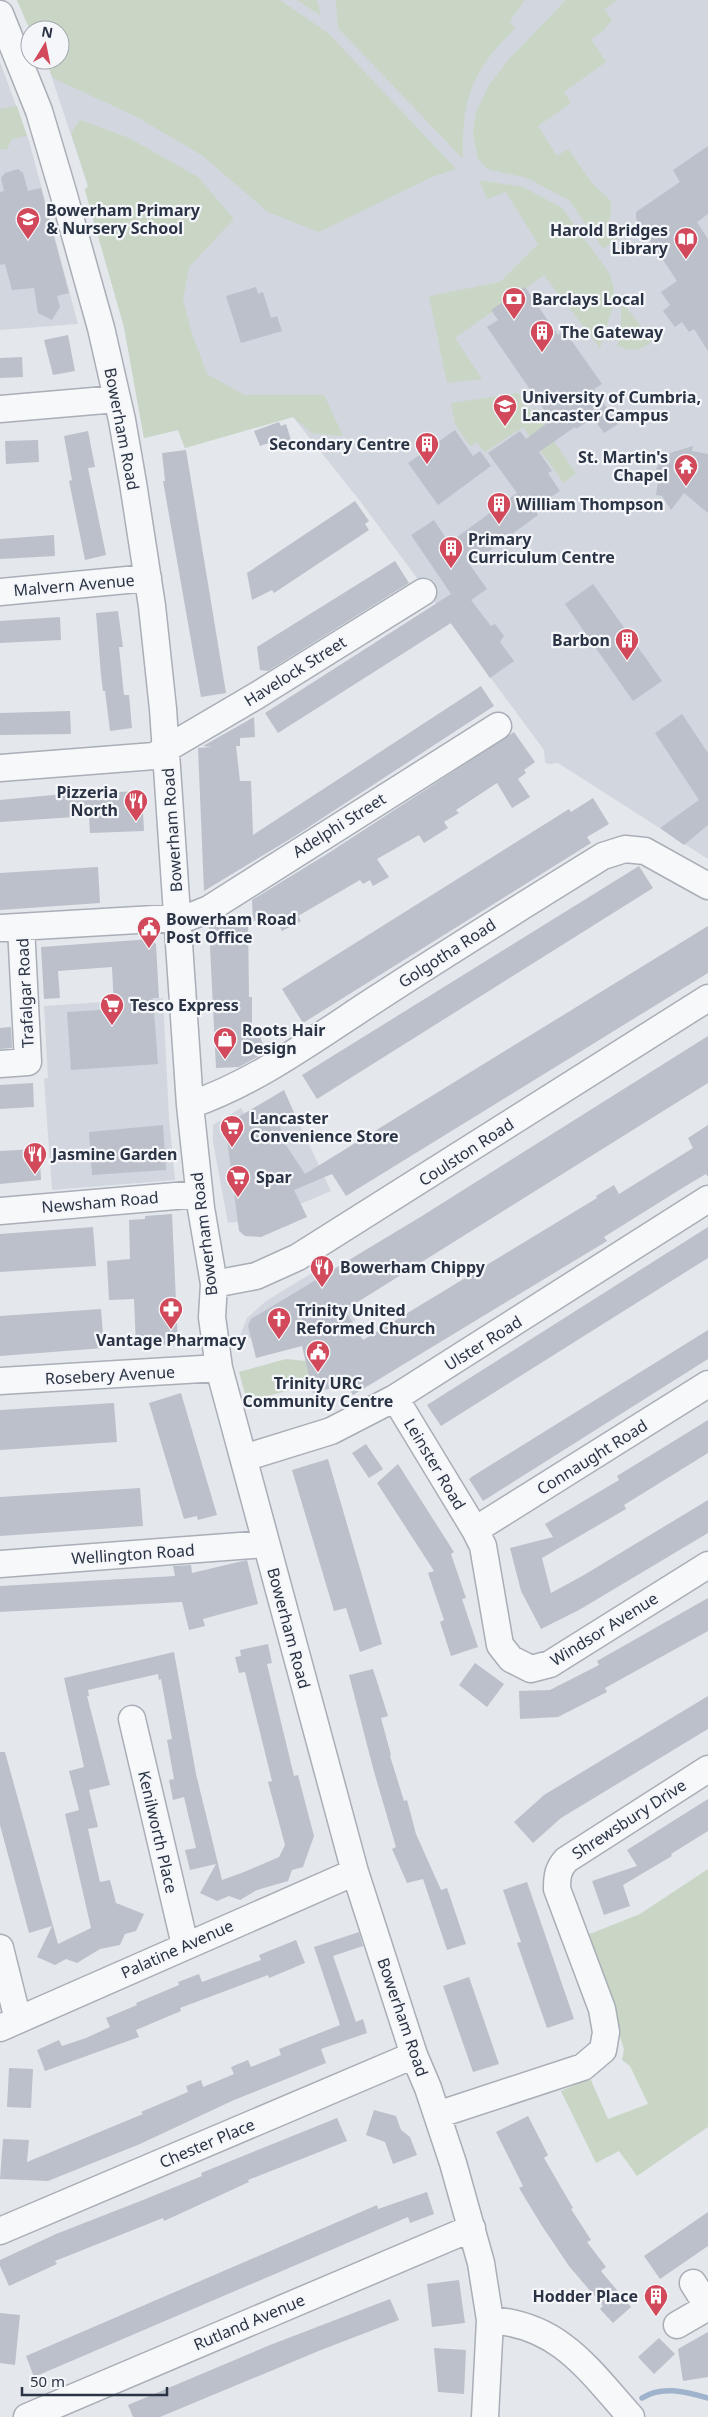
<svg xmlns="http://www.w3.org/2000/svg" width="708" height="2417" font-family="'Noto Sans',sans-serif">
<rect width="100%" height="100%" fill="#e4e7ec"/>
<!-- built -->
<path fill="#d2d6de" d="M17,0H708V859L558,763L548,764L545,762L544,750L360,501L293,417L185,448L178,430L144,438L124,327L85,190L88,186L46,60H60V30H30Z
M0,62L29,141L78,324L0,330Z
M163,998L169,1118L175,1180L52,1190L44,1079L48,1078L44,1006Z
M241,1108L256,1134L296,1117L331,1191L270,1217L228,1223L213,1142V1125Z
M322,1267L356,1320L321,1341L315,1322L238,1341L247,1318L266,1301Z"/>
<!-- green -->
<path fill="#c9d6c5" d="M17,0H280L328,33L456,169L432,177L319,232L268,212L203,156L137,117L53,78L46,60H60V30H30Z
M297,0H317L321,16Z
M336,0H525L510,21L515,29C472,69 461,101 463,159L338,28Z
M566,0H617L604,9L612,20L603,31L591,39L606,62L564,92L571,103L538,126L557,156L568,149L592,183L611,201L610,221L621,236L603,249L569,200L527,178L487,169L478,159L473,133L476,112L489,85L510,58Z
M17,106L27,136L12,139L7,149H0V109Z
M80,120L129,138L198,177L234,219L189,267L183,300L192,334L207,374L244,395H324L343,436L312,433L293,417L185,448L178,430L144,438L124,327L85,190L88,186L71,133Z
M479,180L523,187L562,208L610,274L614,290L612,309L600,348L544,275L455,338L482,379L447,383L429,296L500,282L538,244L506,192L487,199Z
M621,301L652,340C642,352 631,351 617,346L621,332Z
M518,393L531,411L536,408L549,426L545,429L576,473L564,483L523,427L485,452L477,442L470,446L455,424L451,403Z
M286,1359L306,1361L311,1385L247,1401L239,1372Z
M708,1869V2127L637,2176L619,2151L596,2163L561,2091L590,2078L608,2119L648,2104L630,2066L622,2060L624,2049L587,1935L640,1914Z"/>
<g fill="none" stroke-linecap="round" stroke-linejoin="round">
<!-- stream -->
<path stroke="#9fb4cc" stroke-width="5.5" d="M642,2398C662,2385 686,2392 708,2398"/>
</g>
<!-- building -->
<path fill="#bbc0ca" d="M708,146V214L697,222L708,239V351L694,329L689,332L682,322L675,327L663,311L670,305L661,292L677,281L636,219V212L680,182L673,170Z
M18,169L23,173L28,191L41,188L69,293L57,296L60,307L52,320L38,313L34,288L12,290L5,264L0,265V192L4,191L1,178L5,173Z
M256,287L258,294L263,292L271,318L277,316L282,331L241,343L226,296Z
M525,287L558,335L564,330L602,384L594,389L618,424L604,433L593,418L576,429L575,427L539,452L552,471L548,473L560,491L534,508L538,515L470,565L487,589L471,600L491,626L495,624L504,636L500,642L514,661L490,678L451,623L278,733L265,713L451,594L411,535L434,520L449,543L517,493L488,453L520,431L526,439L551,420L487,327L498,320L491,310Z
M68,335L75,371L53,375L44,340Z
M22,357L23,377L0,378V358Z
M279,422L281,426L286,424L292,443L272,451L269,443L260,446L254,431Z
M455,430L473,456L480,451L491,466L438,505L408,463Z
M88,431L95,467L88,468L106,555L85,560L69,481L72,480L64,436Z
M38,440L39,462L6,464L5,441Z
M693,446L692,451L708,454V513L684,493L671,510L662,496L656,495L659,475L656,470L663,455Z
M186,450L226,693L201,697L163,481H165L162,453Z
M355,501L369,521L365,524L369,530L274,593L272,590L252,600L247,573Z
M54,535L55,556L0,559V539Z
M395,561L409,583L268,671L260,670L257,647Z
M593,584L662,681L633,701L565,604Z
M118,611L123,647H119L124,695H129L132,728L110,731L105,691H103L101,675L96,613Z
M60,617L61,640L0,643V621Z
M481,686L494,706L295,836L204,891L198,748L212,747L203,746L254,717L255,737L240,738V746H236L240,781H251L253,835Z
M70,711L71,734L0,735V713Z
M682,714L708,753V825L684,845L660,828L699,800L655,733Z
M514,732L535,762L524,770L526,773L518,779L530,797L512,808L497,783L456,810L459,813L444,822L448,828L424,843L419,835L377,859L389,877L373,886L370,880L363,884L360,880L298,916L301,921L282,931L276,920L253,921L252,900L327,854Z
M142,791L144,831L90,833L89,816L0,822V800L74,793V800L118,799V792Z
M593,798L609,824L587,837L591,843L303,1023L282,989L569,809L571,812Z
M639,866L653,888L317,1099L302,1075Z
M98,867L100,903L0,910V873Z
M248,921L249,997H252V1026H256L266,1052L239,1067L216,1068L209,927L217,922Z
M708,926V973L346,1196L332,1174L294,1190L307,1217L261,1237L245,1236L239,1231L227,1139H228L227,1124L240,1116L284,1090L296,1117L279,1125L283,1134L280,1136L305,1174Z
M151,939L156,944L159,998H153L158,1064L71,1070L67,1012L114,1009L112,967L58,971L60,998L44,999L41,947Z
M11,1027L12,1048L0,1049V1028Z
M708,1036V1083L345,1310L363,1340L597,1198L596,1196L614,1185L619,1194L693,1148L688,1138L708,1125V1177L706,1174L684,1187L604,1237L607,1241L353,1395L346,1384L313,1393L302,1346L256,1358L248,1326L251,1319L422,1216Z
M33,1083L34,1107L0,1109V1085Z
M163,1125L166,1170L92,1175L89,1132Z
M36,1149V1159H40L41,1180L0,1184V1151Z
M172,1214L178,1344L136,1346L134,1299L109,1300L107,1261L130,1259L129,1220L145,1219V1216Z
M93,1227L96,1266L0,1272V1234Z
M708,1227V1258L441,1426L427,1405Z
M101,1309L104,1348L0,1356V1316Z
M708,1330V1359L483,1501L469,1479L473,1476Z
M181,1393L217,1515L198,1520L197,1516L184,1519L149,1403Z
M114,1403L117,1442L0,1450V1410Z
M708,1420V1453L624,1505L626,1509L542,1558L551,1593L584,1575L708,1500V1533L579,1610L541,1629L521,1591L510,1548L553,1537L545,1524L619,1480L617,1476Z
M366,1444L383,1469L369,1478L352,1453Z
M328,1459L382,1644L360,1652L346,1608L334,1611L292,1470Z
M398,1464L454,1552L451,1554L466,1598L462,1599L478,1647L451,1656L440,1622L444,1620L428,1573L434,1571L377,1483Z
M140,1488L143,1526L0,1536V1497Z
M247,1560L258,1604L203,1619L205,1626L189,1630L182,1602L0,1612V1586L175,1576L173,1566L191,1565L192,1573Z
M708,1598V1631L605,1688L607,1692L558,1717L520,1719L519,1691L550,1690L599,1665L597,1661Z
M268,1644L272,1663L267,1664L294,1776L298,1775L314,1836L303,1867L292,1870L288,1881L257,1890L240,1900L229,1896L217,1901L200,1893L216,1864L190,1870L185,1850L196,1848L184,1797L173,1800L169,1780L174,1779L167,1740L172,1739L161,1679L159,1680L158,1674L88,1690L89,1696H87L110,1785L89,1790L98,1827L88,1829L100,1882L110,1880L116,1903L144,1914L136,1931L125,1934L120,1945L100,1949L77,1963L66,1959L55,1965L37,1957L52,1926L29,1933L0,1825V1752H5L58,1944L91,1928L65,1814L79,1810L69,1771L84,1767L64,1678L174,1652L196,1774L222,1880L244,1872L279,1857L285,1845L268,1782L272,1781L245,1672L239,1673L235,1657L241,1656L240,1650Z
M475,1663L504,1684L487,1707L459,1685Z
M373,1669L388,1716L381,1718L391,1755L390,1756L404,1801L407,1800L416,1834L441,1890L447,1888L466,1944L447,1950L423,1879L407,1883L392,1849L396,1847L373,1768L349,1675Z
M708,1696V1729L561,1818L533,1843L514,1822L544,1795Z
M708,1799V1831L671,1854L672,1856L623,1885L630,1906L604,1915L592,1881L637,1866L627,1850Z
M527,1882L574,2019L547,2028L517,1943L521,1942L503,1890Z
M359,1932L363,1946L333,1956L356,2022L363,2019L367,2033L321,2049L326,2063L234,2100L140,2144L48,2181L0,2179L3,2139L29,2140L27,2162L143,2114L141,2112L188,2092L186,2086L201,2080L203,2087L234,2074L231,2067L248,2060L251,2067L281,2055L279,2049L340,2025L314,1947Z
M296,1940L305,1963L269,1978L268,1975L180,2008L181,2011L136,2030L139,2037L45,2071L37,2050L59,2040L62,2046L86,2038L110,2027L106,2018L137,2005L136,2003L179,1985L178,1982L199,1974L202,1982L261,1960L259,1955Z
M469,1977L499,2064L473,2072L443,1986Z
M9,2068L33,2069L31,2108L7,2107Z
M374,2110L396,2116L401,2130L410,2137L417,2155L393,2164L385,2142L366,2135Z
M528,2116L548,2155L544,2158L573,2208L571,2209L591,2240L587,2242L606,2267L601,2271L631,2307L613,2323L600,2309L603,2306L569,2266L542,2226L519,2188L523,2186L496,2132Z
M337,2118L347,2141L248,2180L249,2182L164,2221L163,2218L55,2261L57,2264L9,2286L0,2266V2260L56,2234L143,2200L202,2176L201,2173Z
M427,2192L434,2214L410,2223L408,2217L34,2377L26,2356L377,2205L378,2209Z
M708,2212V2246L660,2279L644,2256Z
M459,2280L465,2323L432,2327L427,2284Z
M390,2299L399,2320L321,2350L160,2417H133L128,2405L270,2345Z
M0,2313L20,2315L15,2365L0,2363Z
M708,2332V2377L683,2381L678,2349Z
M659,2338L675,2354L654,2374L638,2357Z
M434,2348L466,2350L464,2394L438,2392Z"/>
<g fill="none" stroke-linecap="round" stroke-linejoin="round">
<!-- minor casing -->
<g stroke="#a9aeb7" stroke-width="29">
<path id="minor" d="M0,14L39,111L63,192L101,328L122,420L133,483L152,606L163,709L190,1105L201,1208L214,1284L212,1317L219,1368L355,1872L414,2055L428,2088L453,2163L481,2263L490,2320L485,2417
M0,409L117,399
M0,592L148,578
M0,768L154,756L256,696L423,592
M0,928L189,917L209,909L498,726
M0,1064L28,1062L21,927
M190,1105C257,1082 316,1038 376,999C451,950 527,903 603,856L625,849L645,851L708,886
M0,1211L199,1194
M214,1284L256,1276L298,1257L708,998
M0,1381L219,1368
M395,1398L475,1530L483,1546L500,1645L511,1659L531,1669L550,1664L708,1565
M244,1458L331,1431L395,1398L708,1199
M475,1530L708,1384
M0,1564L265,1544
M132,1719L185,1945
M0,1948L18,2020
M0,2028L355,1872
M437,2115L583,2067L603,2050L606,2032L602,2009L557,1889C557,1876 558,1869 566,1860L708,1769
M0,2231L414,2055
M490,2320C560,2325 588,2369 631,2417
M677,2325L708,2307L693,2283
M27,2417L472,2228"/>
</g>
<!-- minor -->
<use href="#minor" stroke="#f7f8fa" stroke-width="26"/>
</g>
<!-- icons -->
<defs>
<g id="school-pin" transform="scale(1.25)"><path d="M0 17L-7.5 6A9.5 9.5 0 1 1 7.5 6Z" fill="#d1495b" stroke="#f4f6f9"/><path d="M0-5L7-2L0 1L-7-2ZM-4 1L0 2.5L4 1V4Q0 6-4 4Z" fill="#fff"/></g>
<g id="library-pin" transform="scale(1.25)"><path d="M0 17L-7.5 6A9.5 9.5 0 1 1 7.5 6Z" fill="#d1495b" stroke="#f4f6f9"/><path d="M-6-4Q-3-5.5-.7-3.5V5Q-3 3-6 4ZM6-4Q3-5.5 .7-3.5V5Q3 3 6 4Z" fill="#fff"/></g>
<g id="bank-pin" transform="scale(1.25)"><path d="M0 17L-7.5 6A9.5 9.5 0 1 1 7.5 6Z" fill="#d1495b" stroke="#f4f6f9"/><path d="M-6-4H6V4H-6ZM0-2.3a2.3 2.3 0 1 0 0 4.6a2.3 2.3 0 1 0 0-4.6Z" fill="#fff"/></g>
<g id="building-pin" transform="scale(1.25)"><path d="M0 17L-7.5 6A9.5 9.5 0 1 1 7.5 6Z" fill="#d1495b" stroke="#f4f6f9"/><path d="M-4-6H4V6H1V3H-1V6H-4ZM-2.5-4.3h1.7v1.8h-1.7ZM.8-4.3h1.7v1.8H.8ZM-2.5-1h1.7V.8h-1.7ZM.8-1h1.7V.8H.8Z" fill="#fff"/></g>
<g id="university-pin" transform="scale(1.25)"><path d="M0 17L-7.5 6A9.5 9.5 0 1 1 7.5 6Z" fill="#d1495b" stroke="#f4f6f9"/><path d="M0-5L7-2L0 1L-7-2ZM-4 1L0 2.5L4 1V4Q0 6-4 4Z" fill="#fff"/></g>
<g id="temple-pin" transform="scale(1.25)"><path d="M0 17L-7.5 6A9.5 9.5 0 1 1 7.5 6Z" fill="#d1495b" stroke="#f4f6f9"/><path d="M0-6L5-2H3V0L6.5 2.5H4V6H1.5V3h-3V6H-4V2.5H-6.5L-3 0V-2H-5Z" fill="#fff"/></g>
<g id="restaurant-pin" transform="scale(1.25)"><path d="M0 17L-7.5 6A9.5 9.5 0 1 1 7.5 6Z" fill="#d1495b" stroke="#f4f6f9"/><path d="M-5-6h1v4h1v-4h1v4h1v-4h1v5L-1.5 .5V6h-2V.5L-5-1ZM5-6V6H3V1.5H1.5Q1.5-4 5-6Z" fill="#fff"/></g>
<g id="civic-pin" transform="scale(1.25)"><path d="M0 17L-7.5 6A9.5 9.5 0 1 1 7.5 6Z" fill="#d1495b" stroke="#f4f6f9"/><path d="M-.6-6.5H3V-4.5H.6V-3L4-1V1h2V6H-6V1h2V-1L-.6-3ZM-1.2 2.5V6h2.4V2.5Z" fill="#fff"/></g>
<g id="supermarket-pin" transform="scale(1.25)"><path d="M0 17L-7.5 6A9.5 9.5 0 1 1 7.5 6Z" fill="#d1495b" stroke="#f4f6f9"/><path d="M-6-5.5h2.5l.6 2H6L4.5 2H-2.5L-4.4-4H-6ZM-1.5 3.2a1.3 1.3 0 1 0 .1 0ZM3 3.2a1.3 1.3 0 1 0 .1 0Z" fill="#fff"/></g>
<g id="shop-pin" transform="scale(1.25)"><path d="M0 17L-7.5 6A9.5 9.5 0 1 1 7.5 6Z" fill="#d1495b" stroke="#f4f6f9"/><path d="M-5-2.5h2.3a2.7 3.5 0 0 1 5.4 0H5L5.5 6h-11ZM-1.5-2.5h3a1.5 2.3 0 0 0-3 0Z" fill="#fff"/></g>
<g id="pharmacy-pin" transform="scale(1.25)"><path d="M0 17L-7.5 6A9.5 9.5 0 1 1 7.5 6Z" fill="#d1495b" stroke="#f4f6f9"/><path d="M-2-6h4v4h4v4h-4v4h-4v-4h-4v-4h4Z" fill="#fff"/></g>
<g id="church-pin" transform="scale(1.25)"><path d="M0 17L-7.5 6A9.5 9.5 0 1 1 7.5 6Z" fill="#d1495b" stroke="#f4f6f9"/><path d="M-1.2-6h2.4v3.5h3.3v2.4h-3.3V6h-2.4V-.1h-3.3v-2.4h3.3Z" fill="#fff"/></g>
</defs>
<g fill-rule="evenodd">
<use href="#school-pin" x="28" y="219"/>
<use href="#library-pin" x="686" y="239"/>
<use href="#bank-pin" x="514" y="299"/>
<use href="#building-pin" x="542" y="332"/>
<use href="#university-pin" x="505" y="406"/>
<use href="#building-pin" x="427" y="444"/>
<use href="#temple-pin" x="686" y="466"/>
<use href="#building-pin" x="499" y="504"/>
<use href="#building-pin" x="451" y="548"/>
<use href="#building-pin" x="627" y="640"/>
<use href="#restaurant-pin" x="136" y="801"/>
<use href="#civic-pin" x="149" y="928"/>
<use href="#supermarket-pin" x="112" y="1005"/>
<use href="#shop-pin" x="225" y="1039"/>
<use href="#supermarket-pin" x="232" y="1127"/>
<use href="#restaurant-pin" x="35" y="1154"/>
<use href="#supermarket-pin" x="238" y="1177"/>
<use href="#restaurant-pin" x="322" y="1267"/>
<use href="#pharmacy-pin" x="171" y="1309"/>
<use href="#church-pin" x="279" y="1319"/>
<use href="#civic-pin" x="318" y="1352"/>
<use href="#building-pin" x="656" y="2296"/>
</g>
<g text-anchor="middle" stroke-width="4.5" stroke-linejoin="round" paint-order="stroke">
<!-- poi labels -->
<g font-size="16" font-weight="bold" fill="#2b3445" stroke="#f4f6f9" text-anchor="start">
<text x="46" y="216">Bowerham Primary<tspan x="46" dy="18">&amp; Nursery School</tspan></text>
<text x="668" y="236" text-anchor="end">Harold Bridges<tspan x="668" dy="18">Library</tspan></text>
<text x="532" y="305">Barclays Local</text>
<text x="560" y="338">The Gateway</text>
<text x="522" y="403">University of Cumbria,<tspan x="522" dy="18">Lancaster Campus</tspan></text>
<text x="410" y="450" text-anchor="end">Secondary Centre</text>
<text x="668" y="463" text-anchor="end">St. Martin's<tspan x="668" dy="18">Chapel</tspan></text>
<text x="516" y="510">William Thompson</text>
<text x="468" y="545">Primary<tspan x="468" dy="18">Curriculum Centre</tspan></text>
<text x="610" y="646" text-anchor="end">Barbon</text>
<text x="118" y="798" text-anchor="end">Pizzeria<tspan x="118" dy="18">North</tspan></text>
<text x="166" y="925">Bowerham Road<tspan x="166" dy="18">Post Office</tspan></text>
<text x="130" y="1011">Tesco Express</text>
<text x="242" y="1036">Roots Hair<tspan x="242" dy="18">Design</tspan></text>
<text x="250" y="1124">Lancaster<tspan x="250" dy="18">Convenience Store</tspan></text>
<text x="52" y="1160">Jasmine Garden</text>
<text x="256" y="1183">Spar</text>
<text x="340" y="1273">Bowerham Chippy</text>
<text x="296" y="1316">Trinity United<tspan x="296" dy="18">Reformed Church</tspan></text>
<text x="171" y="1346" text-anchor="middle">Vantage Pharmacy</text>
<text x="318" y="1389" text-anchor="middle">Trinity URC<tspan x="318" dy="18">Community Centre</tspan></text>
<text x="638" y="2302" text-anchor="end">Hodder Place</text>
</g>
<!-- street labels -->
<g font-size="16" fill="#2b3445" stroke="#f4f6f9">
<text transform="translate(122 429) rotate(79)" y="6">Bowerham Road</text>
<text transform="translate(74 585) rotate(-5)" y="6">Malvern Avenue</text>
<text transform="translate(295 671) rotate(-32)" y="6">Havelock Street</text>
<text transform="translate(339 825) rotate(-32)" y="6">Adelphi Street</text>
<text transform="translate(172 830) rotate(-94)" y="6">Bowerham Road</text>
<text transform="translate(447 953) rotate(-33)" y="6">Golgotha Road</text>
<text transform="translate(25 993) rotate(-93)" y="6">Trafalgar Road</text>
<text transform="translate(466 1152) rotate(-33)" y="6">Coulston Road</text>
<text transform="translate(100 1202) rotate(-5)" y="6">Newsham Road</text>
<text transform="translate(204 1234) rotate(-97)" y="6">Bowerham Road</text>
<text transform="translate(483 1343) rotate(-32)" y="6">Ulster Road</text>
<text transform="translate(110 1375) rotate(-3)" y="6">Rosebery Avenue</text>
<text transform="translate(592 1457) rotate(-32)" y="6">Connaught Road</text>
<text transform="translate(435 1464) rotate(59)" y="6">Leinster Road</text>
<text transform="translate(133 1554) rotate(-4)" y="6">Wellington Road</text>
<text transform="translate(289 1628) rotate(75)" y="6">Bowerham Road</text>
<text transform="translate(604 1629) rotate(-32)" y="6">Windsor Avenue</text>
<text transform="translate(629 1819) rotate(-33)" y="6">Shrewsbury Drive</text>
<text transform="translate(158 1832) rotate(77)" y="6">Kenilworth Place</text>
<text transform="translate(177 1949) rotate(-24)" y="6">Palatine Avenue</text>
<text transform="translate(403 2017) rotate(71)" y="6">Bowerham Road</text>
<text transform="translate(207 2143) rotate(-23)" y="6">Chester Place</text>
<text transform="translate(249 2322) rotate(-23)" y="6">Rutland Avenue</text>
</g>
</g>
<!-- north arrow -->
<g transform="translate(45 45) rotate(10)"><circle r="24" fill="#f4f6f9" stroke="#a4a8b1"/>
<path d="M0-4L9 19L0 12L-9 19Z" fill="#d1495b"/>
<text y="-8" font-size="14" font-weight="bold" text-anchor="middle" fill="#2b3445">N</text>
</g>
<!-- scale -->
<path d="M22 2387v8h145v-8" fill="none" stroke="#2b3445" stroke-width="2.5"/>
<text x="30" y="2387" font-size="15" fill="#2b3445" stroke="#f4f6f9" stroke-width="4" paint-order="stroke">50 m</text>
</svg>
